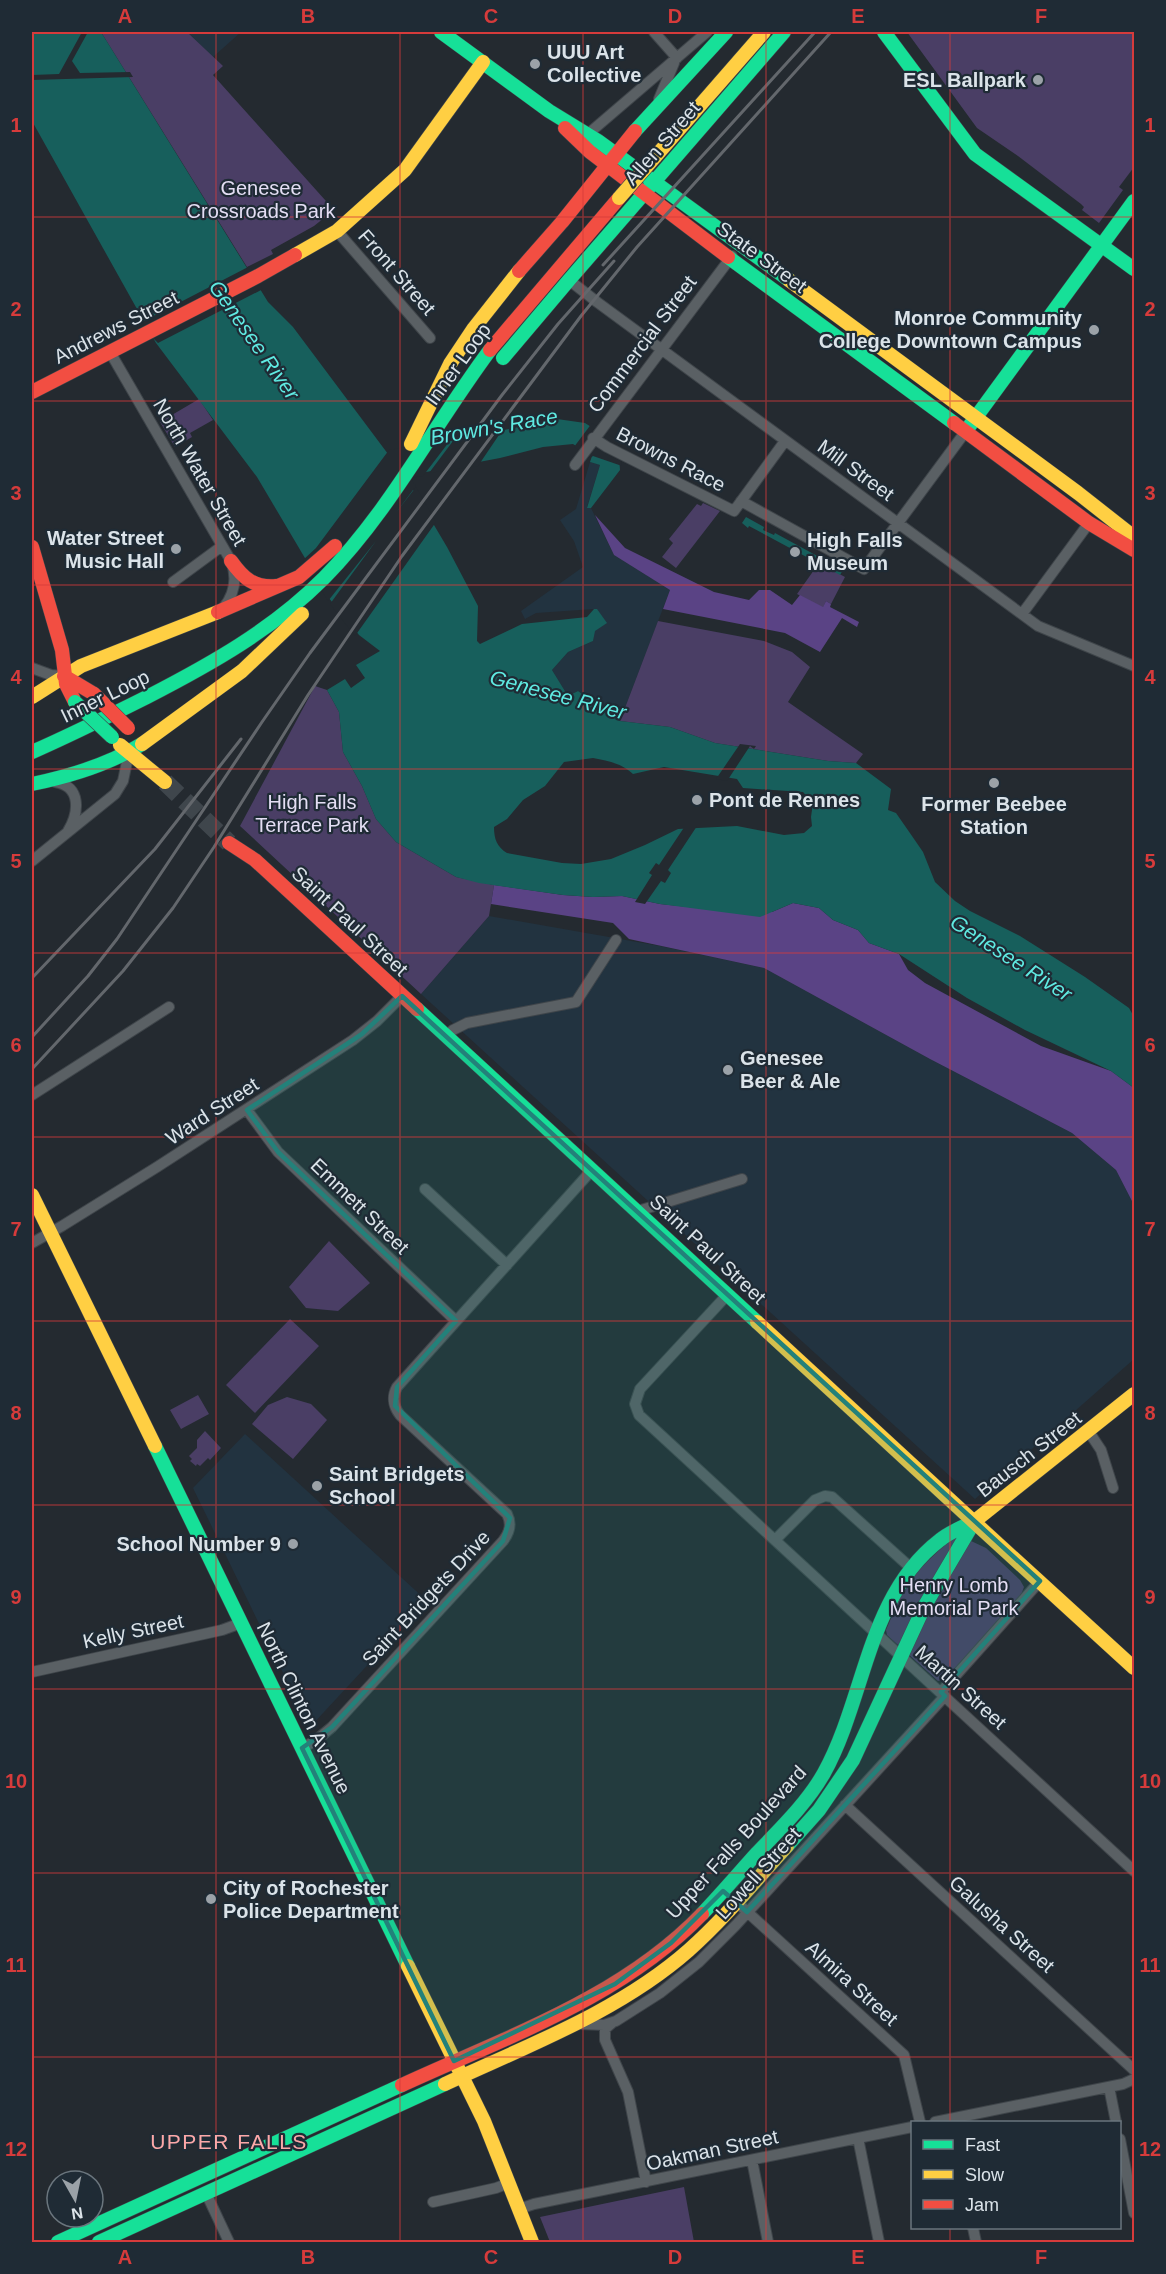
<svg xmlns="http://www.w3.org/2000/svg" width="1166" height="2274" font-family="Arial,sans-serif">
<rect width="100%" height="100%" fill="#242a30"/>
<!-- built -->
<path fill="#223340" d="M187,32H241L213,57Z
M590,462L600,465L587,507L591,508L614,555L670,590L620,721L578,691L568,696L552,670L568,652L593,641L594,631L606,623L594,609L536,613L525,619L521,611L583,567L574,541L560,520L576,509Z
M489,916L660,946L764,968L930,1059L1072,1133L1116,1170L1134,1205V1359L975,1499L421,994Z
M245,1434L427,1601L311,1726H309L193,1488Z"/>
<!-- green -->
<path fill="#4a3e65" d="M101,32H187L223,66L213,75L334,210L314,226L271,250L273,254L247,267Z
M907,32H1134V167L1119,187L1123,190L1099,223L1082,210L1084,207L1081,204L1018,156L977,128Z
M199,399L213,420L190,433L192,437L175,447L160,422Z
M703,503L720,511L676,568L662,557L673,543L669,539L697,504L701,506Z
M819,563L845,577L831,604L826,601L823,608L797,594Z
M658,621L764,641L792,652L810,667L788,702L863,754L856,763L828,761L715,743L670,727L620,721Z
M315,686L327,690L339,712L343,752L362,786L376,819L396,842L456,877L494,885L489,916L421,994L240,826Z
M329,1241L370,1283L338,1311L306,1308L289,1287Z
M290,1319L319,1346L255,1413L226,1385Z
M198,1395L209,1414L181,1429L170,1410Z
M287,1397L311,1404L327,1420L293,1459L252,1424L268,1405Z
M205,1431L221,1448L210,1460L208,1458L200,1466L197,1464L196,1466L190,1461L192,1459L189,1456L197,1448V1440Z
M956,1534L986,1548L1020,1580L1024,1587L1021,1595L945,1679L938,1681L887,1635L886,1630L907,1581Z
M684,2187L694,2242H550L540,2217Z"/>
<!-- forest -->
<path fill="#5a4385" d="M595,515L625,548L714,592L749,600L759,590H770L792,605L800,595L823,607L826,601L831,604L830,607L859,622L857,627L842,618L820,652L785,633L663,609L670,590L614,555Z
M494,885L563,895L593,897L622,896L660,904L698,908L772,912L793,903L819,908L833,920L858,930L869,943L899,954L908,970L925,983L1041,1046L1111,1071L1134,1088V1205L1116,1170L1072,1133L930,1059L764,968L629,939L613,923L491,904Z"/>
<!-- water -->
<path fill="#175f5c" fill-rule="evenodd" d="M32,32H101L268,302L293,327L388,454L557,419L585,423L618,444L620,470L591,508H587L600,465L590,462L592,456L573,444L543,447L500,458L405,476L447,547L478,606L477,641L480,644L522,624L587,617L594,609H597L607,623L595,631L593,641L568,652L552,670L568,696L578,691L620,721L670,727L715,743L828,761L856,763L891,789L888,810L896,813L912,836L923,852L935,882L955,901L970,911L1020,936L1085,977L1129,1008L1134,1017V1088L1111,1071L1025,1030L967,998L899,954L869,943L858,930L833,920L819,908L793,903L760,917L660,904L622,896L593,897L563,895L479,883L456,877L396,842L376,819L362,786L343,752L339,712L327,690L345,679L351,688L365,678L356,665L380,651L359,635L328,597L257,477L156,343L32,121ZM593,758C608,761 621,763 633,774L664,767L737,779L743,788L803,792L813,803L811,817L812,826L804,833L784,835L737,826L678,829L645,845L611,859L581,864L562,863L507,853C497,847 494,839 494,827L507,819L523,800L545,786L564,762Z
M746,517L764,527L763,530L774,535L775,533L843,570L840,575L749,526L748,528L742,523Z"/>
<!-- pier -->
<path fill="#242a30" d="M82,32H88L72,61L80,73L130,72L133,77L32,80V75L59,74Z
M250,266L263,289L158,343L147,332L142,322Z
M592,423L621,443L622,466L593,456L590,458L574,447Z
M503,429L478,466L429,473L456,437Z
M452,438L423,476L410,478L416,486L395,514L416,487L436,522L355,636L330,604L376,541L328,601L303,560L316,548L389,450Z
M740,744L756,746L754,749L750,746L727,781L716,779Z
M685,826H697L668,870L671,873L665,883L661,881L645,904L635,902L652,875L649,873L656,863L659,865Z"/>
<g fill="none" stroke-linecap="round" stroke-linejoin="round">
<!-- primary-tunnel -->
<path stroke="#3f464c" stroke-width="18" stroke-dasharray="18 9" stroke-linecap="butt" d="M165,782L229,843"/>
<!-- street casing -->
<g stroke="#3f454a" stroke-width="12">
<path id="street" d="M654,32L677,58
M659,99L674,63
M588,134L707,32
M337,231L430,338
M569,280L597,302L1038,626L1134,666
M110,352L231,561C237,577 235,593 224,607
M593,438L607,447L734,511L785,441
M575,465L732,256
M741,501L864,569L966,431
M173,582L222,546
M1022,614L1089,523
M32,668L51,675L63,676
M55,782C82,786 79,813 68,831
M32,861L115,794L123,781L129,752
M446,1036L453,1030L467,1023L576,1002L616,940
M32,1095L169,1007
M247,1110L278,1152L456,1321
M425,1189L507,1265
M638,1211L742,1179
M32,1243L62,1226L157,1167L353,1040L377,1021L402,996
M728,1294L640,1389L635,1404L639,1415L1134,1871
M1089,1432L1101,1450L1113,1488
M775,1540L815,1500L825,1496L832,1497L911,1568
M32,1672L222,1630L241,1623
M941,1692L1040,1581
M302,1748L315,1741L332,1727L503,1541C510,1532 512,1524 507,1514L400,1415C393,1406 392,1396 397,1387L592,1170
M845,1805L1134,2070
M743,1908L904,2055L920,2122
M612,2023L605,2029V2040L628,2092L646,2182
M580,2024L604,2025L616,2021L660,1993L699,1962L736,1925L945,1696
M1109,2087L1116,2122
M935,2122L1123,2084L1134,2079
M858,2138L879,2242
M1120,2139L1134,2213
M752,2160L768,2242
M206,2193L229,2242
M433,2202L496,2188L509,2183
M519,2209L534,2204L912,2127
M973,2228L976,2242"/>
</g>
<!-- fast casing -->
<g stroke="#3f454a" stroke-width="15">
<path id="fast" d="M441,32L549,111L598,141L789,280
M884,32L975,154L1134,269
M635,131L726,32
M728,257L954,423
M569,280L784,32
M503,358L569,280
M968,428L1134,201
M32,752C71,735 109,716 147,697C211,664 272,630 324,578C390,511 434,425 490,350
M32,784C71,776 108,765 142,744
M417,1009L757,1322
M155,1446L408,1966
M787,1846L819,1810L853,1760L924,1607L974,1522
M702,1914C721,1894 739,1873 757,1853C781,1828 807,1803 824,1773C866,1697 867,1596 940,1540C951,1531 964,1527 976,1520
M58,2242L402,2085
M99,2242L445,2084"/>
</g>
<!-- slow casing -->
<g stroke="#3f454a" stroke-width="15">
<path id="slow" d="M655,157L764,32
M295,255L337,231L405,170L483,62
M789,280L1078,493L1134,537
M411,444L450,364L474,328L519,271
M32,697L81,666L218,612
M142,744L242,671L302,614
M120,745L165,782
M32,1195L155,1446
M757,1322L974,1522
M976,1520L1134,1394
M974,1522L1134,1668
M408,1966L484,2121L532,2242
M445,2084C529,2045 620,2011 689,1950C725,1918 755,1881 787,1846"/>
</g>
<!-- jam casing -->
<g stroke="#3f454a" stroke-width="15">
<path id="jam" d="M565,128L590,152L728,257
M519,271L562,222L635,131
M490,350L619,198
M32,392L258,276L295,255
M954,423L1089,523L1134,550
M32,547L62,650L66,684L75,702
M231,561C243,578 254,588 276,586
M218,612L299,577L335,546
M64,676L94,694
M229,843L255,860L417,1009
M402,2085C506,2037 621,1998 702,1914"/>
</g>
<!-- street -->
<use href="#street" stroke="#5a6064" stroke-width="10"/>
<!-- fast -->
<use href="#fast" stroke="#16e098" stroke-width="14"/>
<!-- slow -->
<use href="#slow" stroke="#ffcf43" stroke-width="14"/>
<!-- jam -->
<use href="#jam" stroke="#f24e42" stroke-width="14"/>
<!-- rail -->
<path stroke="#63676c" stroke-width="3" d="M603,265L815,32
M32,978L155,849L241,739
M32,1037L88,976L117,939L262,722L310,653L502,395L558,324L614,261
M32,1069L123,971L173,908L214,847L308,695L402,556L581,316L637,247L831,32"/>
<!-- fast-bridge casing -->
<g stroke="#3f454a" stroke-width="15" stroke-linecap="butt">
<path id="fast-bridge" d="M75,702L112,737"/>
</g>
<!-- slow-bridge casing -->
<g stroke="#3f454a" stroke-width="15" stroke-linecap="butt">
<path id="slow-bridge" d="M619,198L655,157"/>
</g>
<!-- jam-bridge casing -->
<g stroke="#3f454a" stroke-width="15" stroke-linecap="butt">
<path id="jam-bridge" d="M94,694L128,728"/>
</g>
<!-- fast-bridge -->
<use href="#fast-bridge" stroke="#16e098" stroke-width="14"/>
<!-- slow-bridge -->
<use href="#slow-bridge" stroke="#ffcf43" stroke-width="14"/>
<!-- jam-bridge -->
<use href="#jam-bridge" stroke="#f24e42" stroke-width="14"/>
</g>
<!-- marked area -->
<path fill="#23817a" fill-opacity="0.2" stroke="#23817a" stroke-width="4.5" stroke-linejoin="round" d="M402,996L1040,1581L941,1692L945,1696L747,1912L723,1891L671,1943L615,1984L454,2061L302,1748L332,1727L503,1541L510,1518L395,1406L397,1387L456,1321L278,1152L247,1110L362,1034Z"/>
<!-- grid -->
<path fill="none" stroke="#d63b3b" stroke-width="1.5" stroke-opacity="0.55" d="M216,32V2242M400,32V2242M583,32V2242M766,32V2242M950,32V2122M32,217H1134M32,401H1134M32,585H1134M32,769H1134M32,953H1134M32,1137H1134M32,1321H1134M32,1505H1134M32,1689H1134M32,1873H1134M32,2057H1134M950,2228V2242"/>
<!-- markers -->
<g fill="#9ba2a8" stroke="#1f2b35" stroke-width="2">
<circle cx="535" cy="64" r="6"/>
<circle cx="1038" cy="80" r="6"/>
<circle cx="1094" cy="330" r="6"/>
<circle cx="176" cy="549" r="6"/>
<circle cx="795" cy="552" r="6"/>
<circle cx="994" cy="783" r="6"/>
<circle cx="697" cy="800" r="6"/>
<circle cx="728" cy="1070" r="6"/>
<circle cx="317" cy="1486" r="6"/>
<circle cx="293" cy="1544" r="6"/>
<circle cx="211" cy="1899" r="6"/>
</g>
<g text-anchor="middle" stroke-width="4.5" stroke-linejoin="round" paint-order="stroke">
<!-- poi labels -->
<g font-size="20" font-weight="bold" fill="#dbe3e9" stroke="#1f2b35" text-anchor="start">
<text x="547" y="59">UUU Art<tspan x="547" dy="23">Collective</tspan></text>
<text x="1026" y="87" text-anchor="end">ESL Ballpark</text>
<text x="1082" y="325" text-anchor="end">Monroe Community<tspan x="1082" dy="23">College Downtown Campus</tspan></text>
<text x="164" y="545" text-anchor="end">Water Street<tspan x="164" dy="23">Music Hall</tspan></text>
<text x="807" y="547">High Falls<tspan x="807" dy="23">Museum</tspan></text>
<text x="709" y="807">Pont de Rennes</text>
<text x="994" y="811" text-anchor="middle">Former Beebee<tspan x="994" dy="23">Station</tspan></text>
<text x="740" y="1065">Genesee<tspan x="740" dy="23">Beer &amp; Ale</tspan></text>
<text x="329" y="1481">Saint Bridgets<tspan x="329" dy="23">School</tspan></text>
<text x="281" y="1551" text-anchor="end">School Number 9</text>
<text x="223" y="1895">City of Rochester<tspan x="223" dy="23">Police Department</tspan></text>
</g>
<!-- street labels -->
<g font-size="20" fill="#dbe3e9" stroke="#1f2b35">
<text transform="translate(662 143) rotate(-49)" y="7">Allen Street</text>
<text transform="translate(762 257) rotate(36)" y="7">State Street</text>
<text transform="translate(397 272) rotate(49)" y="7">Front Street</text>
<text transform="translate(116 327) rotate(-27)" y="7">Andrews Street</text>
<text transform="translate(642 344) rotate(-53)" y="7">Commercial Street</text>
<text transform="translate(458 364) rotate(-54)" y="7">Inner Loop</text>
<text transform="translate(671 459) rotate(27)" y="7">Browns Race</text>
<text transform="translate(856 470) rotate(36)" y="7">Mill Street</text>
<text transform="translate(200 472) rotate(60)" y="7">North Water Street</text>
<text transform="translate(105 696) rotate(-26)" y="7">Inner Loop</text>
<text transform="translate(350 921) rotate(43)" y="7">Saint Paul Street</text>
<text transform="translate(212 1111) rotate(-33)" y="7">Ward Street</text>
<text transform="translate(360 1206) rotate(44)" y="7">Emmett Street</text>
<text transform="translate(708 1249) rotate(43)" y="7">Saint Paul Street</text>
<text transform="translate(1029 1454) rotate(-38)" y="7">Bausch Street</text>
<text transform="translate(426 1598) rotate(-47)" y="7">Saint Bridgets Drive</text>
<text transform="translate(133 1631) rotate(-12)" y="7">Kelly Street</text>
<text transform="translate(961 1687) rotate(42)" y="7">Martin Street</text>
<text transform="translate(304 1708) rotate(64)" y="7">North Clinton Avenue</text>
<text transform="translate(736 1842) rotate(-48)" y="7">Upper Falls Boulevard</text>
<text transform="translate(758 1873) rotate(-48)" y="7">Lowell Street</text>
<text transform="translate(1002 1924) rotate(42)" y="7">Galusha Street</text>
<text transform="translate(852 1983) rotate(42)" y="7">Almira Street</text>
<text transform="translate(712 2150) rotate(-12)" y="7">Oakman Street</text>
</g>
<!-- park labels -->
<g font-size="20" fill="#e4def4" stroke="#1f2b35">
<text x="261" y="195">Genesee<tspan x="261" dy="23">Crossroads Park</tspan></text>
<text x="312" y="809">High Falls<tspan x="312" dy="23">Terrace Park</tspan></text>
<text x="954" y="1592">Henry Lomb<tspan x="954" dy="23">Memorial Park</tspan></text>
</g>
<!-- water labels -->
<g font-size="21" font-style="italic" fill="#5feae2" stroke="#1f2b35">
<text transform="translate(254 340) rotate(55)" y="7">Genesee River</text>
<text transform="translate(494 427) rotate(-10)" y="7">Brown's Race</text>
<text transform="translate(558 695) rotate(15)" y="7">Genesee River</text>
<text transform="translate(1011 958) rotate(33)" y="7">Genesee River</text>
</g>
<!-- neighbourhood labels -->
<g font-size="21" letter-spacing="1.5" fill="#fca8a8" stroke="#1f2b35">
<text x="229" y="2149">UPPER FALLS</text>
</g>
</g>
<!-- border -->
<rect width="1166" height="2274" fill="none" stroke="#1f2b35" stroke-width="66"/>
<!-- legend -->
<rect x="911" y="2121" width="210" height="108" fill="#1f2b35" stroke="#6a757d" stroke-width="1.5"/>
<rect x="923" y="2140" width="30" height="9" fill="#16e098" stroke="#6a757d" stroke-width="1.5"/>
<text x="965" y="2151" font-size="18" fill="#dbe3e9">Fast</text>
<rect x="923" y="2170" width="30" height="9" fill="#ffcf43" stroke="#6a757d" stroke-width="1.5"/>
<text x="965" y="2181" font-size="18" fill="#dbe3e9">Slow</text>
<rect x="923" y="2200" width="30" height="9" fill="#f24e42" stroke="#6a757d" stroke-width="1.5"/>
<text x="965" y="2211" font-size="18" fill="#dbe3e9">Jam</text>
<!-- north arrow -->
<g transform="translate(75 2199) rotate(171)"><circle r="28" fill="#1f2b35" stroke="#6a757d" stroke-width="1.5"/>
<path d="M0-4.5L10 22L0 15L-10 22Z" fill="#9ba2a8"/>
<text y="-9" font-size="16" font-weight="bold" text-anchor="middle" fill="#dbe3e9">N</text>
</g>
<rect x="33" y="33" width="1100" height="2208" fill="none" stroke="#d63b3b" stroke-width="2"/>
<g font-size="20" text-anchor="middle" font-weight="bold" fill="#d63b3b">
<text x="125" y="23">A</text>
<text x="308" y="23">B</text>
<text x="491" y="23">C</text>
<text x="675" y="23">D</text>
<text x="858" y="23">E</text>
<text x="1041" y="23">F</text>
<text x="16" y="132">1</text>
<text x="1150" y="132">1</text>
<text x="16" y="316">2</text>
<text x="1150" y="316">2</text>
<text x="16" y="500">3</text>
<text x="1150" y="500">3</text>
<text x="16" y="684">4</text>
<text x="1150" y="684">4</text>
<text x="16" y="868">5</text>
<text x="1150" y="868">5</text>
<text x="16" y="1052">6</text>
<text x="1150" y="1052">6</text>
<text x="16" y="1236">7</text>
<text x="1150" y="1236">7</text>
<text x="16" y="1420">8</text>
<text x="1150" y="1420">8</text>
<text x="16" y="1604">9</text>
<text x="1150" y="1604">9</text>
<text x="16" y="1788">10</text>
<text x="1150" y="1788">10</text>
<text x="16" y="1972">11</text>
<text x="1150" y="1972">11</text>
<text x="16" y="2156">12</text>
<text x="1150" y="2156">12</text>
<text x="125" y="2264">A</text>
<text x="308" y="2264">B</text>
<text x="491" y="2264">C</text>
<text x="675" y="2264">D</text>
<text x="858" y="2264">E</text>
<text x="1041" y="2264">F</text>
</g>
</svg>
